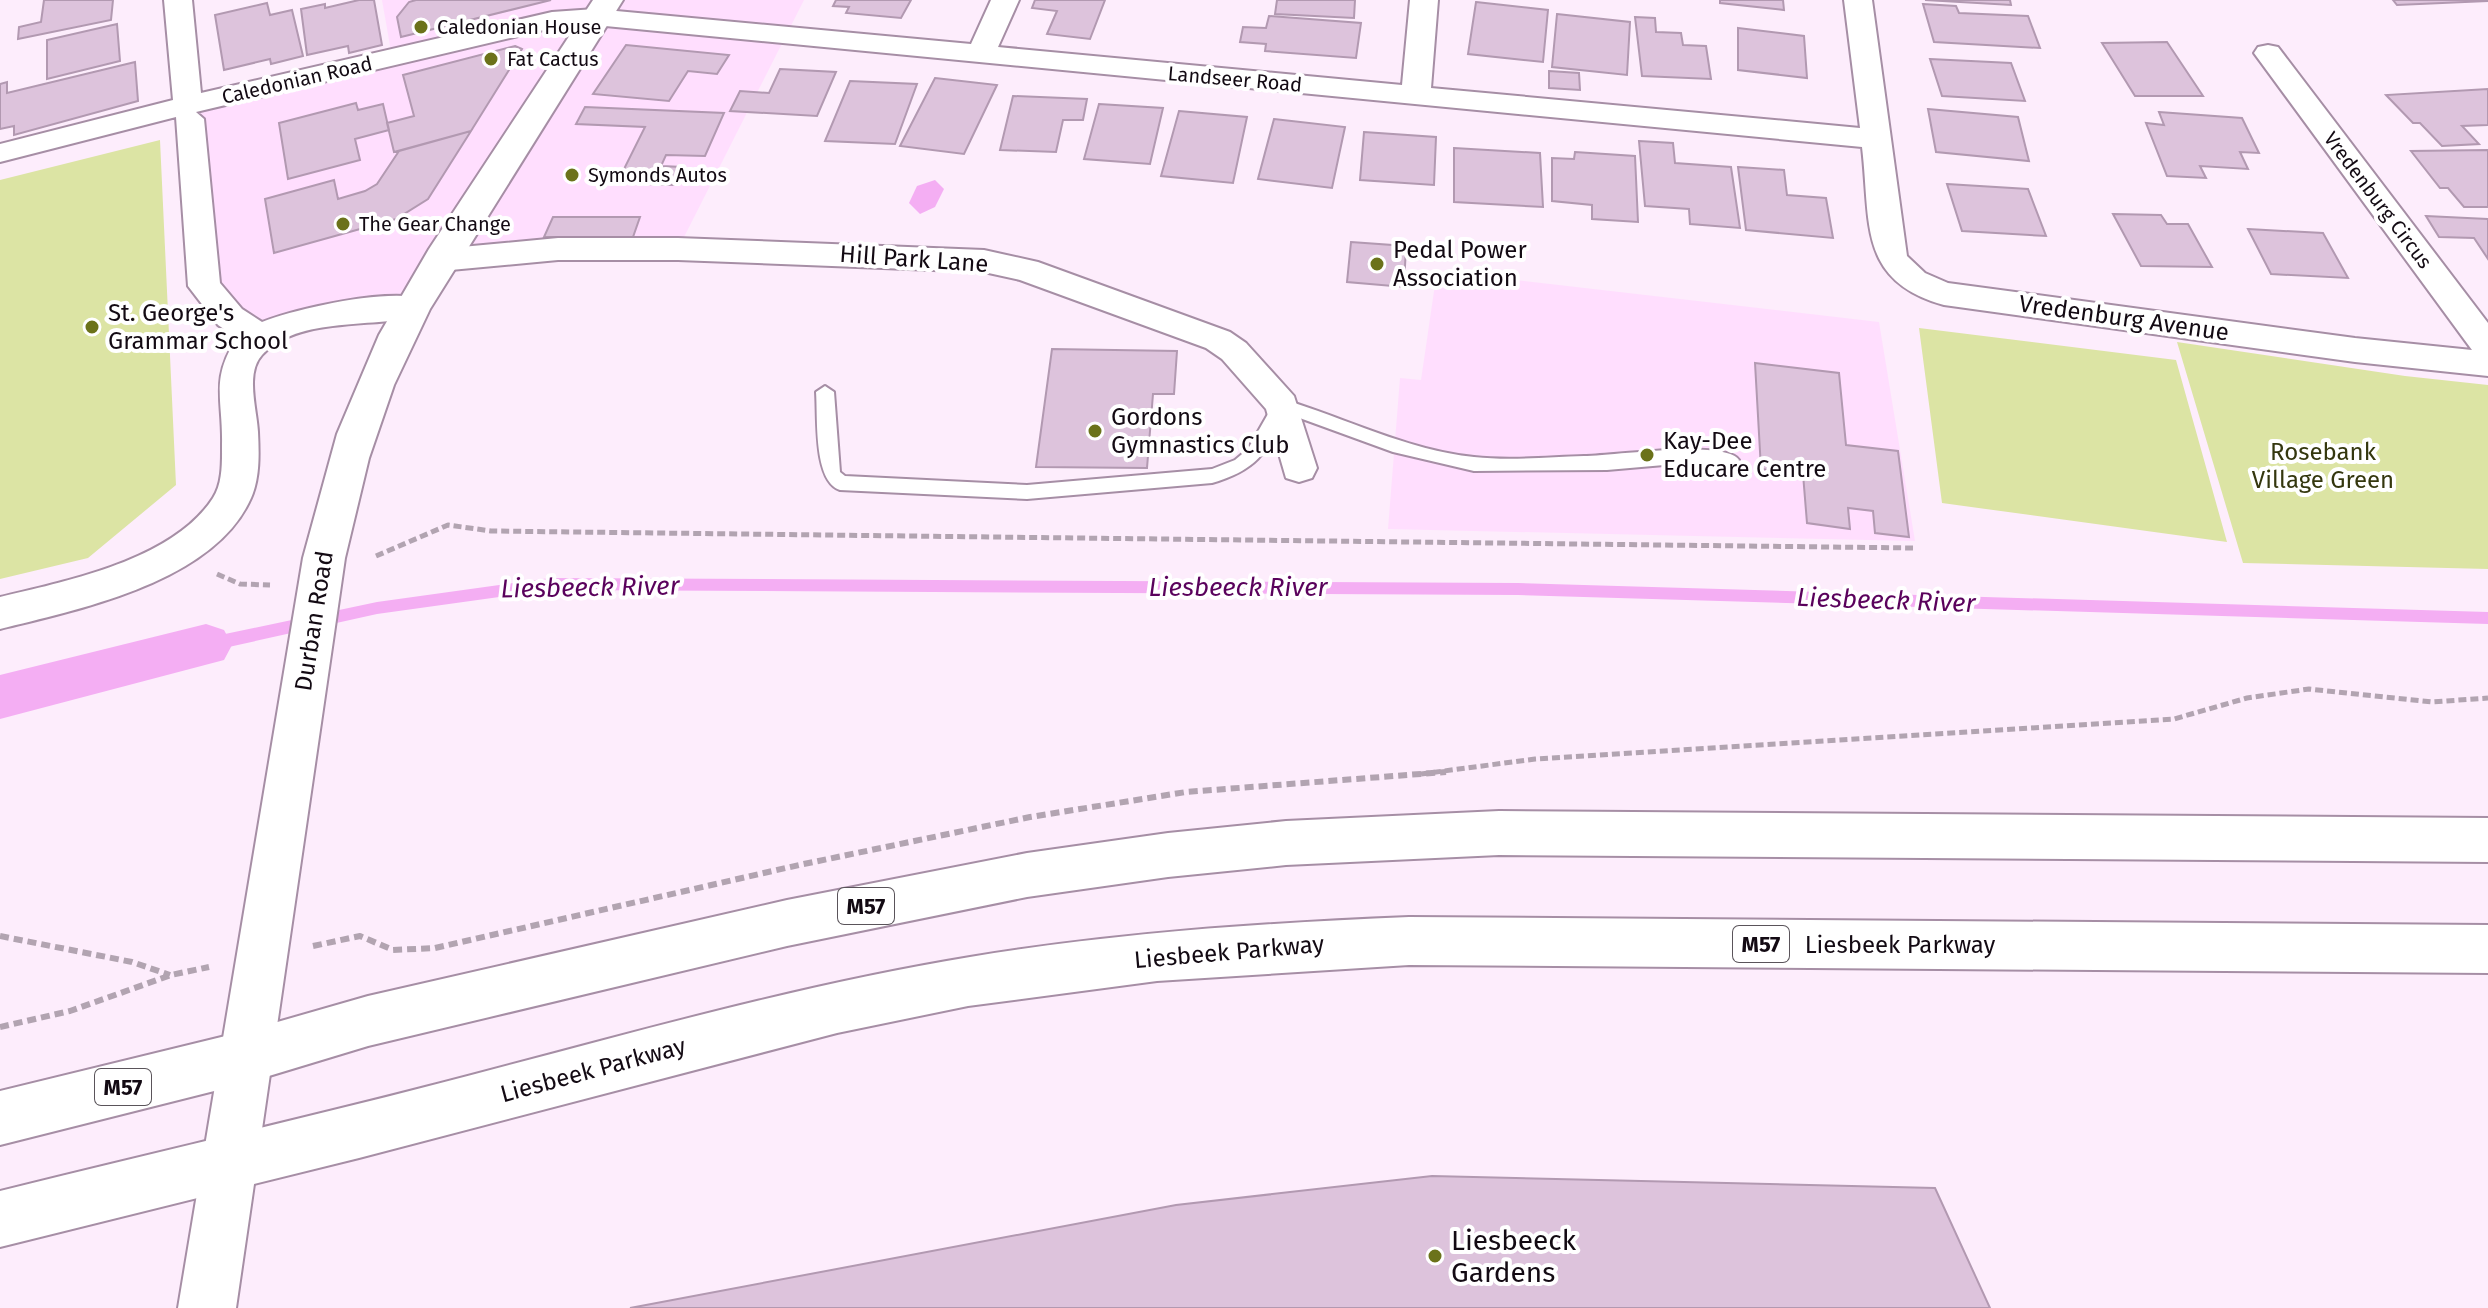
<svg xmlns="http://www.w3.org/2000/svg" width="2488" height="1308" font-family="'Fira Sans',sans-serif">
<rect width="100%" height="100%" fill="#fdedfc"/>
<!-- built -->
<path fill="#ffdefe" d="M382,0H804L678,249L440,260L413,307L260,337L204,286L188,105L392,57Z
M1437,271L1879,322L1915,541L1388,529L1400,378L1421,380Z"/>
<!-- green -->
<path fill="#dce4a4" d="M160,140L176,485L88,558L0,579V180Z
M1919,328L2176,360L2227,542L1942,503Z
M2177,342L2405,376L2488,385V569L2243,563Z"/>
<!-- water -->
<path fill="#f4aef3" d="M935,180L944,189L935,207L920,214L909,203L917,186Z"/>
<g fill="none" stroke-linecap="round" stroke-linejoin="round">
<!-- stream -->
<path fill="#f4aef3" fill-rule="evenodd" d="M550,578L1518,583L2488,612V624L1518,595L550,590L377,614L206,652L200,650L198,645L200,640L206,638L377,602Z"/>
<!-- canal -->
<path fill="#f4aef3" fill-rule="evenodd" d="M206,624L224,630L232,645L224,660L0,719V675Z"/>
</g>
<!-- building -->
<path fill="#ddc3dc" stroke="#b299b1" stroke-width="2" d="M44,0H113L111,20L18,39L19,27L41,22Z
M359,0H374L382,45L349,53L348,46L307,55L301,9L325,4V8Z
M416,0H551L401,37L397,17L409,2Z
M836,0H911L901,18L846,13L849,7L833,6Z
M1035,0H1105L1090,39L1047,34L1057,11L1032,8Z
M1277,0H1355L1354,18L1275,14Z
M1720,0H1783L1784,10L1720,3Z
M1925,0H2010L2011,5Z
M2393,0H2488V1L2397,5Z
M1476,2L1548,10L1543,62L1468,54Z
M267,3L270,15L292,10L303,56L271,64L270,59L224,70L215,15Z
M1923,4L1956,6L1959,13L2028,16L2040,48L1934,42Z
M1557,14L1630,22L1627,75L1552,67Z
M1269,16L1361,23L1356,58L1265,51L1266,44L1240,42L1243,27L1266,28Z
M1635,17L1655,18L1656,32L1681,33L1683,45L1706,46L1711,79L1642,76Z
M117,24L120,61L47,79V40Z
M1738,28L1804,36L1807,78L1738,70Z
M2167,42L2203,96H2135L2102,43Z
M626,45L729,55L717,74L688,71L669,101L593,94Z
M515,46L522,49L471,131L394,152L387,123L414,116L403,75Z
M1930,59L2011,63L2025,101L1942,96Z
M135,62L138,101L14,135V126L0,129V84L7,82V93Z
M780,69L836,72L817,116L730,111L740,91L769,93Z
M1549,71L1579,73L1580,90L1549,88Z
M935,78L997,85L964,154L900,146Z
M850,81L917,84L895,144L825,141Z
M2488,89V125L2462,126L2479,144L2442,146L2420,123H2413L2386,95Z
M1013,96L1087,99L1083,120H1063L1056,152L1000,150Z
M356,103L358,110L383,104L389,130L355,139L360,160L288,179L279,123Z
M1099,104L1163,108L1150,164L1084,159Z
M585,107L724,113L705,156L666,155L661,166L682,167L674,185L617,183L645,127L576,124Z
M1928,109L2018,117L2029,161L1936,152Z
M1179,111L1247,117L1233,183L1161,176Z
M2159,112L2242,118L2259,153L2240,152L2248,169L2200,166L2206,178L2167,176L2146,123L2164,125Z
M1274,119L1345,127L1332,188L1258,179Z
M471,131L428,199L396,219L274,253L265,199L334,180L338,199L365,191L377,184L399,151Z
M1364,132L1436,137L1434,185L1360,180Z
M1639,141L1673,143L1675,163L1731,167L1740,228L1690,224L1689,209L1645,206Z
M1454,148L1540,153L1543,207L1454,202Z
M2488,150V207H2464L2448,188H2440L2411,151Z
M1575,152L1635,156L1638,222L1592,219V205L1552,201V158L1574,159Z
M1738,167L1784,170L1787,195L1826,198L1833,238L1746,230Z
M1947,184L2028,189L2046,236L1962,231Z
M2113,214L2161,215L2167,224H2188L2212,267L2141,266Z
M2426,216L2488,219V259L2474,238L2439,237Z
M553,217H640L633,237H544Z
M2248,229L2323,233L2348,278L2271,274Z
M1351,242L1406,246L1404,287L1347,282Z
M1052,349L1177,351L1174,394H1153L1147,468L1036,467Z
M1755,363L1839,373L1846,445L1898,451L1909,537L1875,533L1873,511L1848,508L1850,529L1807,523L1803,474L1761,469Z
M1432,1176L1935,1188L1990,1308H630L1176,1205Z"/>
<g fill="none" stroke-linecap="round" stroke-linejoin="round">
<!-- service casing -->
<g stroke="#a68ea5" stroke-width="4">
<path id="service" d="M825,386L834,392L840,472L845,476L1027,485L1212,469L1235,460L1248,449L1276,400L1282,399C1345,418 1407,450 1474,457C1510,461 1548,457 1584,456C1611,456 1726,439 1739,460L1730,467L1687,463L1607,470L1474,471L1393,452L1286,413C1266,454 1256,470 1212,483L1027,499L840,490C813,481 818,417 816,392Z"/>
</g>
<!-- minor casing -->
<g stroke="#a68ea5" stroke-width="4">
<path id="minor" d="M164,0H192L201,93L552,12L595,9L971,44L991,0H1019L998,47L1402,85L1410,0H1438L1431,88L1860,128L1844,0H1872L1907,256L1925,273L1948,283L2355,338L2472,350L2254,53L2258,47L2268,45L2278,47L2488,323V376L2355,362L1944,305C1857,281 1871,222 1862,147L595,25L552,28L196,112L204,119L220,283L242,309L262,322C299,308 387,288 425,299L430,307L425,315C377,329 298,315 262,355C245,373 257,410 258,432C259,453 260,478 251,498C214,582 80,609 0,629V597C67,581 173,560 213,498C223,483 222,461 222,444C223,399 210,379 237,338L218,325L188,286L176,117L0,162V144L173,100Z
M558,238H678L984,250L1038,262L1230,332L1246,343L1294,396L1317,468L1312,478L1299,482L1286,478L1266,409L1222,359L1206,348L1020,280L984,272L678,260H558L440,271L429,268L424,260L429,252L440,249Z"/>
</g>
<!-- secondary casing -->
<g stroke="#a68ea5" stroke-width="4">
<path id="secondary" d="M593,0H623L430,309L394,385L369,458L345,558L236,1308H178L303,558L337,434L379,335L429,249Z"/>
</g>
<!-- primary casing -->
<g stroke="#a68ea5" stroke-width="4">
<path id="primary" d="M1499,811L2488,818V862L1499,855L1286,865L1168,877L1027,897L787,946L368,1046L246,1083L0,1145V1091L246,1031L368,996L787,900L1027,853L1168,833L1286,821Z
M1409,917L2488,925V973L1409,965L1157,981L968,1006L837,1033L359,1158L0,1247V1191C143,1155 286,1123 429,1086C608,1040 787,987 970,957C1115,933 1262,923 1409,917Z"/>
</g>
<!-- path-far1 -->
<path stroke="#b2a4b1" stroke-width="5" stroke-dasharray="8 4" stroke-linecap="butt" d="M376,556L448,525L491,531L1913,548
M217,574L240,584L270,585
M1421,774L1535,759L2174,719L2247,698L2309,689L2432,702L2488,698"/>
<!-- path -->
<path stroke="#b2a4b1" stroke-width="6" stroke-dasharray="9 5" stroke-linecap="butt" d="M0,936L132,962L170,975
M313,946L360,936L393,950L435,948L799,865L1030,817L1186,792L1446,772
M0,1027L70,1011L171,975L209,967"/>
<!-- service -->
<use href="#service" fill="#fff" fill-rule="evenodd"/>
<!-- minor -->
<use href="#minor" fill="#fff" fill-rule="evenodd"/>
<!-- secondary -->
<use href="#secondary" fill="#fff" fill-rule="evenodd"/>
<!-- primary -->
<use href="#primary" fill="#fff" fill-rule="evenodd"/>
</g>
<!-- markers -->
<g fill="#6b721a" stroke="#fff" stroke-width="3">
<circle cx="421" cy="27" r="8"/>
<circle cx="491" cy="59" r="8"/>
<circle cx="572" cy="175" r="8"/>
<circle cx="343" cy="224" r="8"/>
<circle cx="1377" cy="264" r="8"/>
<circle cx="92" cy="327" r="8"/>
<circle cx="1095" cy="431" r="8"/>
<circle cx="1647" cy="455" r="8"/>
<circle cx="1435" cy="1256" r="8"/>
</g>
<g text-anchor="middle" stroke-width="8" stroke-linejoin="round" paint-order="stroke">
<!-- far-poi labels -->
<g font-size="20" fill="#130a13" stroke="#fff" text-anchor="start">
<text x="437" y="34">Caledonian House</text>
<text x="507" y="66">Fat Cactus</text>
<text x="588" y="182">Symonds Autos</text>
<text x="359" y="231">The Gear Change</text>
</g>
<!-- far-street labels -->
<g font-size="20" fill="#130a13" stroke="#fff">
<text transform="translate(1235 79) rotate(5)" y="7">Landseer Road</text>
<text transform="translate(297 80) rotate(-13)" y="7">Caledonian Road</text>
<text transform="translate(2378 200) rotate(53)" y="7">Vredenburg Circus</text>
</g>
<!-- shield labels -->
<g fill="#fff" stroke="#5a545a" stroke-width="2">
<rect x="838" y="888" width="56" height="36" rx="6"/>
<rect x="1733" y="926" width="56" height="36" rx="6"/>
<rect x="95" y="1069" width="56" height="36" rx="6"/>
</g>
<g font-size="22" font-weight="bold" fill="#130a13">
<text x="866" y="914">M57</text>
<text x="1761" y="952">M57</text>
<text x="123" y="1095">M57</text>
</g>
<!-- poi labels -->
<g font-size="24" fill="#130a13" stroke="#fff" text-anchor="start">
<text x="1393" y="258">Pedal Power<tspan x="1393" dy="28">Association</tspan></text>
<text x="108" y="321">St. George's<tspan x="108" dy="28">Grammar School</tspan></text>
<text x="1111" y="425">Gordons<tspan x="1111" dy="28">Gymnastics Club</tspan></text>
<text x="1663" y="449">Kay-Dee<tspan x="1663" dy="28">Educare Centre</tspan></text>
</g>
<!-- street labels -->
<g font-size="24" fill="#130a13" stroke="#fff">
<text transform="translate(914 259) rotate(4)" y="8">Hill Park Lane</text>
<text transform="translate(2124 318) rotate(8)" y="8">Vredenburg Avenue</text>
<text transform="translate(314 621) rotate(-81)" y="8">Durban Road</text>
<text x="1900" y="953">Liesbeek Parkway</text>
<text transform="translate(1229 952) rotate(-5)" y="8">Liesbeek Parkway</text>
<text transform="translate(593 1070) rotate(-15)" y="8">Liesbeek Parkway</text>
</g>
<!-- park labels -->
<g font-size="24" fill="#34370e" stroke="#fff">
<text x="2323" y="460">Rosebank<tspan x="2323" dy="28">Village Green</tspan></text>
</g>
<!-- water labels -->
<g font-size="26" font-style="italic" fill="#5a025c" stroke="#fff">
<text transform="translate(590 587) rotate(-1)" y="9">Liesbeeck River</text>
<text x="1238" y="596">Liesbeeck River</text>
<text transform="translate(1886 600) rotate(2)" y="9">Liesbeeck River</text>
</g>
<!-- near-poi labels -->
<g font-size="28" fill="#130a13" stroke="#fff" text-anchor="start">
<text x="1451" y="1250">Liesbeeck<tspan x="1451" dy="32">Gardens</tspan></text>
</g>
</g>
</svg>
